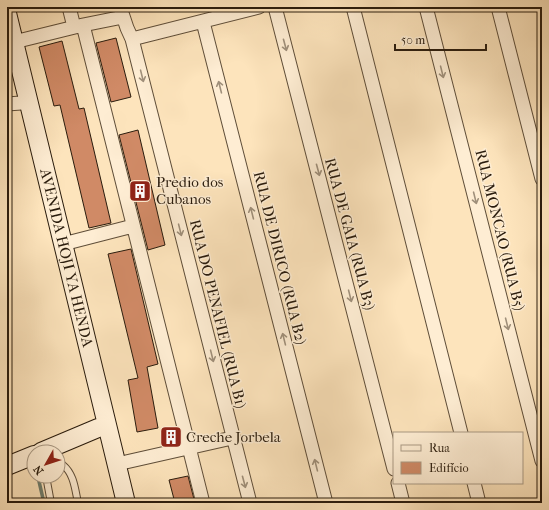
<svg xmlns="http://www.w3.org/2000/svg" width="549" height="510" font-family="'IM FELL French Canon',serif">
<rect width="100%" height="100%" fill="#fde4bc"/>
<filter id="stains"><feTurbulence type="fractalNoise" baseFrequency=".005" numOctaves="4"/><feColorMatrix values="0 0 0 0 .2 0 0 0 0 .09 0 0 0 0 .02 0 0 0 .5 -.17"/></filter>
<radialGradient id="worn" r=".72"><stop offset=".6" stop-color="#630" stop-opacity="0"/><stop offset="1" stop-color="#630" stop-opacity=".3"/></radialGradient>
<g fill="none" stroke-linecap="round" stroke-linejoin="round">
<!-- stream -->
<path stroke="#707e6e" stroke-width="3.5" d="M38,477L44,503"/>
</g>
<!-- building -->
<path fill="#d08a66" stroke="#2a1c0d" d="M116,38L131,97L111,102L96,43Z
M62,41L79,109L84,108L111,223L89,228L60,105L54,106L39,47Z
M138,130L165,245L148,250L119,135Z
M131,249L158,364L147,367L158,428L137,432L128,380L138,378L108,254Z
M175,428L177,442L167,444L164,431Z
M188,476L195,503H175L169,480Z"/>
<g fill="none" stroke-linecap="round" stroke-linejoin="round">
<!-- lane casing -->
<g stroke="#5f4e39" stroke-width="8">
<path id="lane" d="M58,466L63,465C74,474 75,489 78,503
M46,476L51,503"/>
</g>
<!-- street casing -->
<g stroke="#5f4e39" stroke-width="15">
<path id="street" d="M69,7L74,27
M120,7L127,28L132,39L250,503
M275,7L394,469
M353,7L461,433
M426,7L542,461
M498,7L542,179
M203,22L326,503
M83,25L203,503
M132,39L259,7
M14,42L83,25L123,17
M7,104L21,103
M63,244L133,226
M117,464L232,438
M398,483L403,503
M474,483L479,503"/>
</g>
<!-- secondary casing -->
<g stroke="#2a1c0d" stroke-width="20">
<g id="secondary">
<path id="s1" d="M7,13L126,503"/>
<path d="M41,452L98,428"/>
<path d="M7,466L34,455"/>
</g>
</g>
<!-- lane -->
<use href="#lane" stroke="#feedd3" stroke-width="6"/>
<!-- street -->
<use href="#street" stroke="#feedd3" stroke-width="13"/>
<!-- secondary -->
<use href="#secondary" stroke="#feedd3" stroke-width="18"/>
</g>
<!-- one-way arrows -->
<defs><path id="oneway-shaft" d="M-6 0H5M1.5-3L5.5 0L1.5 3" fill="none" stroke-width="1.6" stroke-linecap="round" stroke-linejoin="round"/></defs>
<g stroke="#9f8f7a">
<use href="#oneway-shaft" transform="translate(285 45) rotate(75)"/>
<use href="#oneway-shaft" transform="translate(442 72) rotate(76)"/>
<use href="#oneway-shaft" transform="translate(142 76) rotate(76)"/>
<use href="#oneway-shaft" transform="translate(220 87) rotate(-104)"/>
<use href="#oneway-shaft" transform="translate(318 170) rotate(75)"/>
<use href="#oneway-shaft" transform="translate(475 198) rotate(76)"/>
<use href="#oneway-shaft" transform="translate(252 213) rotate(-104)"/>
<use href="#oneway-shaft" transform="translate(180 230) rotate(76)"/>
<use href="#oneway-shaft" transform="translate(350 296) rotate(76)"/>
<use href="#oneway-shaft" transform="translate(507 324) rotate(76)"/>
<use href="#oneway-shaft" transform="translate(284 339) rotate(-104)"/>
<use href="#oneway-shaft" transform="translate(212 356) rotate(76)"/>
<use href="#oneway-shaft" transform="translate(316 465) rotate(-104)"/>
<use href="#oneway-shaft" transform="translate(244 482) rotate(75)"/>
</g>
<!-- icons -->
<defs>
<g id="building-square" transform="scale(1.15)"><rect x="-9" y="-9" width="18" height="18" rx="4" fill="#8f2418" stroke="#feedd3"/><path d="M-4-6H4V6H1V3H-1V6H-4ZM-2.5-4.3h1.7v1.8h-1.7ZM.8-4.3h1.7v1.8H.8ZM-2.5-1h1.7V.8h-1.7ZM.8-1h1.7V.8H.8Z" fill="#fff"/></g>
</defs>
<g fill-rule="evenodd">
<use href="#building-square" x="140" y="191"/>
<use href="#building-square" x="171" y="437"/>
</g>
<g text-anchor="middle" stroke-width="3" stroke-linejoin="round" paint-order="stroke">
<!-- poi labels -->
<g font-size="15" fill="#2a1c0d" stroke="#feedd3" text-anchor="start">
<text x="156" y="187">Predio dos<tspan x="156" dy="17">Cubanos</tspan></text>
<text x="186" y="442">Creche Jorbela</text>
</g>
<!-- street labels -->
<g font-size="15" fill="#2a1c0d" stroke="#feedd3">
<text transform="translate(500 230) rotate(76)" y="5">RUA MONCAO (RUA B5)</text>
<text transform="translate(350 234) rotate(75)" y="5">RUA DE GAIA (RUA B3)</text>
<text dy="5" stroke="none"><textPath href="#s1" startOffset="252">AVENIDA HOJI YA HENDA</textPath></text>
<text transform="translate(280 258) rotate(76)" y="5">RUA DE DIRICO (RUA B2)</text>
<text transform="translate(218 314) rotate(76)" y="5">RUA DO PENAFIEL (RUA B1)</text>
</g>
</g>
<!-- margin -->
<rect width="549" height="510" fill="none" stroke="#fde4bc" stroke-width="24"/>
<rect x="8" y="8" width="533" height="494" fill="none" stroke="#2a1c0d" stroke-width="2"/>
<rect x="12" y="12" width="525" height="486" fill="none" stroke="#2a1c0d"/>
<!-- legend -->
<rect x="393" y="432" width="130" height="52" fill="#feedd3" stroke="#a99984"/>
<rect x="401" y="445" width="20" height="6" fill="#feedd3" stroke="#a99984"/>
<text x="429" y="452" font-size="12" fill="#2a1c0d">Rua</text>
<rect x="401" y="462" width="20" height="12" fill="#d08a66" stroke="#a99984"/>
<text x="429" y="472" font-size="12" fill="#2a1c0d">Edifício</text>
<!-- north arrow -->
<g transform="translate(46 464) rotate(231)"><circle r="19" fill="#feedd3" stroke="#a99984"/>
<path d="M0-3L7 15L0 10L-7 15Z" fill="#8f2418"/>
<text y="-6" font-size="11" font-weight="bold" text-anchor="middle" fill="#2a1c0d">N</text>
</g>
<!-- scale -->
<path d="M395 44v6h91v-6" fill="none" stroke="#2a1c0d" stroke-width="2"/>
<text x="401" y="44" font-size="12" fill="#2a1c0d" stroke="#feedd3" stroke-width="3" paint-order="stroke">50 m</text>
<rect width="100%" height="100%" filter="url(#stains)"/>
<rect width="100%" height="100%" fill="url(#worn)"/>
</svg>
